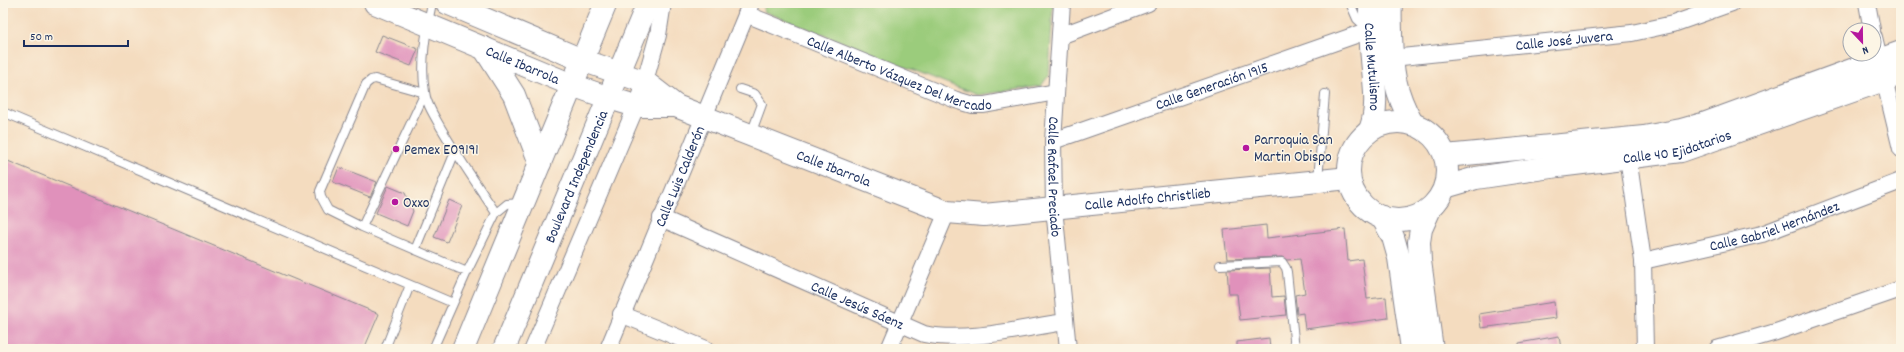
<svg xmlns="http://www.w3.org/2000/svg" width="1904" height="352" font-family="Dekko,sans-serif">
<rect width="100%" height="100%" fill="#fcf5e5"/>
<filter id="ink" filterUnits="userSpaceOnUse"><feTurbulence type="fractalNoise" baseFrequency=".025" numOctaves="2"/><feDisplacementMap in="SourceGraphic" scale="8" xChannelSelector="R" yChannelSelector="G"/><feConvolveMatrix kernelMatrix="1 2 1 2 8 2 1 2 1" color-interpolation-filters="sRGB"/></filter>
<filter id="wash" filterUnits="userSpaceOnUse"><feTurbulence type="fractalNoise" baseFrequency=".012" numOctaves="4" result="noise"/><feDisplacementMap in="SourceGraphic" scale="16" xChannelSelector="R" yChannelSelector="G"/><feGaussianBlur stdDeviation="0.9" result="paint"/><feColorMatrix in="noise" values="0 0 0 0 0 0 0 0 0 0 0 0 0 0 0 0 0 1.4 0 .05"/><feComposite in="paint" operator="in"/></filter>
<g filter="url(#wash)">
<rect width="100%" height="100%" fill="#f4dcbf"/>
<!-- green -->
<path fill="#9bcc7b" stroke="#5b7e6c" d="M766,3H1053L1049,75L1041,86L977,95L763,11Z"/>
<g id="blocks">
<!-- building -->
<path fill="#e091bb" d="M382,35L418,49L411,66L375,52Z
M3,159L379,314L364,349H3Z
M339,167L377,182L370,197L333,182Z
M388,186L405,193L413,211L407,226L376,213Z
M449,200L462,206L447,242L434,237Z
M1266,225L1267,238L1345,229L1348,261L1362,259L1367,299L1386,297L1388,318L1305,329L1303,313L1297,314L1295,295L1305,293L1300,259L1287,260L1282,257L1227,259L1224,230Z
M1270,268L1272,297L1284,296L1286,315L1240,320L1237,294H1229L1227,270Z
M1554,302L1556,318L1481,328L1479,314Z
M1559,336L1561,349H1519V343Z
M1269,338L1270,349H1237V342Z"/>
</g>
</g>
<g filter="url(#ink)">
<use href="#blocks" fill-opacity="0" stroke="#88868e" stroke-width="1"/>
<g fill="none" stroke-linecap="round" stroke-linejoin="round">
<!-- lane casing -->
<g stroke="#88868e" stroke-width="10">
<path id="lane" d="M432,3C426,31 420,63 425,92C426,104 435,117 441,128C458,157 477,185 496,213
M1350,3L1357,19L1367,28
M740,89L755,94L762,104L751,134
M3,112L453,303
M1318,180L1325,94
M362,227L425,93L375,79L371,80L366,84L320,191L321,197L328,210L362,227L467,272
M415,250L455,152
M1220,265L1282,262L1286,268L1287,272L1295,349
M385,349L410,285
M433,349L467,272L496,213L507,204L521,203"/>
</g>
<!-- street casing -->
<g stroke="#88868e" stroke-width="18">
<g id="street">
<path id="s1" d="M1062,3L1053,141L1054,208L1068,349"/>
<path d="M1867,3L1872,30"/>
<path id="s2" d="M746,14L956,100L973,105H984L1056,92"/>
<path d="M1060,36L1148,3"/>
<path d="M1874,37L1901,149"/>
<path id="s3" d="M1392,58L1632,33L1673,24L1732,3"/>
<path id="s4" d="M1053,141L1370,30"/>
<path d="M1628,157L1643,261L1645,349"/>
<path id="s5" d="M661,218L924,334C966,343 1022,328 1065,322"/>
<path id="s6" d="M1643,261L1762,234L1901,181"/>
<path d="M621,314L706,349"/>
<path d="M533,349L641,95L658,35L663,3"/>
<path id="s7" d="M608,349L751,3"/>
<path d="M889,349L947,212"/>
<path d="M1717,349L1776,332L1901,289"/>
</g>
</g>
<!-- secondary casing -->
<g stroke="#88868e" stroke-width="24">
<g id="secondary">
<path id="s8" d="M375,3L572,85L609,98L636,106H676"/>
<path id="s9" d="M447,3L582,60L645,82L676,106L947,212L984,215L1349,178"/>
<path id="s10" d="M1370,3C1370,22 1370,40 1372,59C1374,83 1379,107 1370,130"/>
<path d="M1391,3C1390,13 1391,24 1391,34C1392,70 1394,91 1412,123"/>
<path d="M484,48L514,95L540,163"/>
<circle cx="1398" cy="171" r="49"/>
<path d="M1445,156L1644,137L1681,130L1706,123L1901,52"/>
<path id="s11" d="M1445,187L1476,178L1558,166L1681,151L1901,74"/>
<path d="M1430,209L1421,229L1419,242L1420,261L1432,349"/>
<path d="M1382,217L1393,237L1399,258L1412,349"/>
<path d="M463,349L606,3"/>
<path id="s12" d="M504,349L648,3"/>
</g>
</g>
<!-- lane -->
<use href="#lane" stroke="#fff" stroke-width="8"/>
<!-- street -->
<use href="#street" stroke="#fff" stroke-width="16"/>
<!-- secondary -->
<use href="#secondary" stroke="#fff" stroke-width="22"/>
</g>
</g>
<!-- markers -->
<g fill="#b5179e" stroke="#fcf5e5" stroke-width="1.5">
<circle cx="1246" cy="148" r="4"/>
<circle cx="396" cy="149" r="4"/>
<circle cx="395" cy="202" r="4"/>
</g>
<g text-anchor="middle" stroke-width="3" stroke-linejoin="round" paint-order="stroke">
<!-- street labels -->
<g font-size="15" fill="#1b2f5e" stroke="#fcf5e5">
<text dy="5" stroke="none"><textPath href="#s3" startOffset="173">Calle José Juvera</textPath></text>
<text dy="5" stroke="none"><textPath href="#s8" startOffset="160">Calle Ibarrola</textPath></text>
<text dy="5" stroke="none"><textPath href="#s10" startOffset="64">Calle Mutulismo</textPath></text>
<text dy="5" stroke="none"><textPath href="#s2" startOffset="165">Calle Alberto Vázquez Del Mercado</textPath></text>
<text dy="5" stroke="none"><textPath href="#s4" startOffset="168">Calle Generación 1915</textPath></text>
<text dy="5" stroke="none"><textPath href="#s11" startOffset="236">Calle 40 Ejidatarios</textPath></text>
<text dy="5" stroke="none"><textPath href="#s9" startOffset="422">Calle Ibarrola</textPath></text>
<text dy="5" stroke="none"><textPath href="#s12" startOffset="187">Boulevard Independencia</textPath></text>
<text dy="5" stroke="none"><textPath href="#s7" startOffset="187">Calle Luis Calderón</textPath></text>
<text dy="5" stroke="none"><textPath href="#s1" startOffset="174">Calle Rafael Preciado</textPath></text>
<text dy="5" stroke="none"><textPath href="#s9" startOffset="745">Calle Adolfo Christlieb</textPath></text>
<text dy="5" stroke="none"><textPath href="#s6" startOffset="136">Calle Gabriel Hernández</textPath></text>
<text dy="5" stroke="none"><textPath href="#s5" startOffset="215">Calle Jesús Sáenz</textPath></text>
</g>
<!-- poi labels -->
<g font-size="15" fill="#1b2f5e" stroke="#fcf5e5" text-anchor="start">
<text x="1254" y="144">Parroquia San<tspan x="1254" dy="17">Martin Obispo</tspan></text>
<text x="404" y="154">Pemex E09191</text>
<text x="403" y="207">Oxxo</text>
</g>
</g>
<!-- margin -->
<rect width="1904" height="352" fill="none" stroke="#fcf5e5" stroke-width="16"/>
<!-- north arrow -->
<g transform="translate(1862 42) rotate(158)"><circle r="19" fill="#fcf5e5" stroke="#a2a6af"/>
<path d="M0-3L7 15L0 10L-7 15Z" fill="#b5179e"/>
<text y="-6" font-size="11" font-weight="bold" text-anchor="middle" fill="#1b2f5e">N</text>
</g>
<!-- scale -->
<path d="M24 40v6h104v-6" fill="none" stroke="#1b2f5e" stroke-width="2"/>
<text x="30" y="40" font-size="12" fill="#1b2f5e" stroke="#fcf5e5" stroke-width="3" paint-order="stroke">50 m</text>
</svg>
